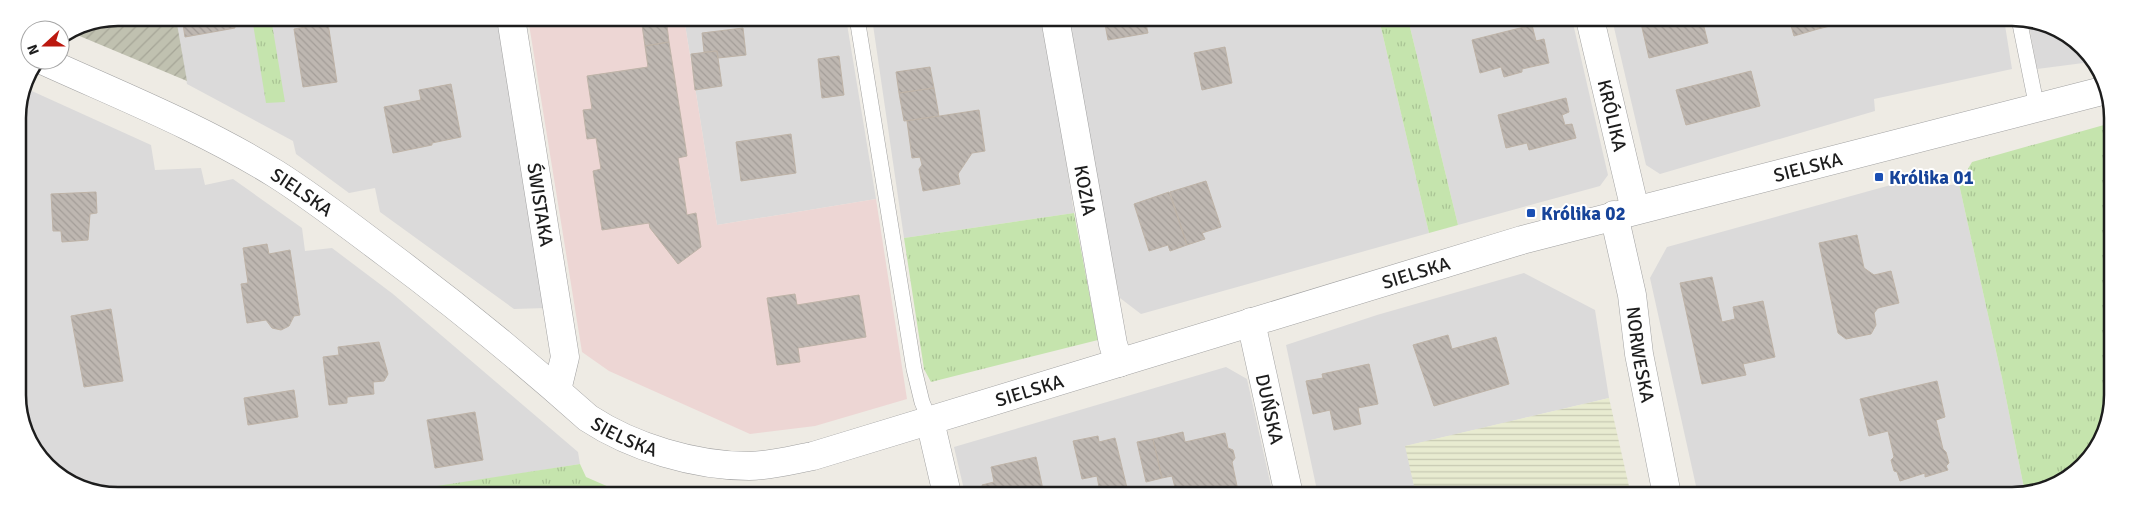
<svg xmlns="http://www.w3.org/2000/svg" width="2130" height="513" font-family="Signika,sans-serif">
<defs>
<pattern id="construction-furrows" width="10" height="10" patternUnits="userSpaceOnUse" patternTransform="scale(1.25)"><rect width="10" height="10" fill="#c0c1b0"/><path d="M-1 1l2-2M0 10L10 0M9 11l2-2" fill="none" stroke="#a5a597"/></pattern>
<pattern id="farmland-rules" width="6" height="5" patternUnits="userSpaceOnUse" patternTransform="scale(1.25)"><rect width="6" height="5" fill="#e8ebd0"/><path d="M0 2.5h6" fill="none" stroke="#c7c9b2"/></pattern>
<pattern id="grass-tufts" width="24" height="20" patternUnits="userSpaceOnUse" patternTransform="scale(1.25)"><rect width="24" height="20" fill="#c5e4ad"/><path d="M3 7l-1-3M5 7V3M7 7l1-3M15 17l-1-3M17 17v-4M19 17l1-3" fill="none" stroke="#a9c394"/></pattern>
<pattern id="building-back-hatch" width="6" height="6" patternUnits="userSpaceOnUse" patternTransform="scale(1.25)"><rect width="6" height="6" fill="#beb7b1"/><path d="M-1 5l2 2M0 0l6 6M5-1l2 2" fill="none" stroke="#a39d98"/></pattern>
</defs>
<rect width="100%" height="100%" fill="#eeebe4"/>
<!-- residential -->
<path fill="#dbdada" d="M176,18H499L546,308L514,309L380,212L375,188L349,193L296,154L293,141L187,84Z
M684,18H846L876,199L717,225Z
M872,18H1044L1074,213L904,238Z
M1067,18L1379,19L1429,233L1141,314L1120,298L1091,167Z
M1408,19H1572L1608,175L1600,186L1458,225Z
M1612,19H2004L2012,69L1874,99L1875,111L1660,174L1646,165Z
M2028,20H2032L2083,47L2091,62L2037,69Z
M23,87L151,145L155,170L201,168L205,185L233,179L302,228L305,251L332,248L393,294L578,452L580,464L393,494H98L47,466L20,415L18,112Z
M1916,178L1930,187L1959,184L2002,378L2025,493L2018,495H1698L1650,278L1667,247Z
M1524,273L1595,310L1609,398L1406,446L1416,495H1318L1286,345L1377,315Z
M1226,367L1247,379L1273,495L965,494L954,447Z"/>
<!-- commercial -->
<path fill="#edd6d4" d="M528,18H684L717,225L876,199L907,399L815,426L750,434L609,371L582,352Z"/>
<!-- construction -->
<path fill="url(#construction-furrows)" d="M118,18H176L187,81L70,32L80,25Z"/>
<!-- farmland -->
<path fill="url(#farmland-rules)" d="M1609,398L1631,495H1416L1405,446Z"/>
<!-- grass -->
<path fill="url(#grass-tufts)" d="M252,18H271L285,102L266,103Z
M1379,19H1408L1458,225L1429,233Z
M2111,123V415L2078,471L2025,493L2002,378L1959,184L1972,162Z
M1074,213L1098,340L931,382L924,369L904,238Z
M580,464L586,477L625,494H425L424,488Z"/>
<!-- building -->
<path fill="url(#building-back-hatch)" stroke="#beb3a7" d="M182,18H234L235,28L185,37Z
M641,18H666L669,42L645,46Z
M1104,19H1145L1148,33L1108,40Z
M1640,19H1702L1708,43L1649,58Z
M1789,19H1816L1818,29L1794,36Z
M1816,19H1841L1842,23L1818,29Z
M328,23L337,82L303,87L294,29Z
M1532,25L1536,41L1544,39L1549,63L1522,69V72L1504,77L1501,67L1480,73L1472,40Z
M743,28L746,55L718,58L717,51L704,52L702,33Z
M669,42L687,156L678,158L687,215L696,213L701,247L678,264L650,228L649,223L602,230L593,171L601,169L596,138L587,139L583,110L592,109L587,76L648,67L645,46Z
M1225,47L1232,83L1202,90L1194,53Z
M717,51L722,86L695,90L691,54Z
M839,56L844,95L822,98L818,59Z
M930,67L934,88L899,93L896,72Z
M1751,71L1760,106L1686,125L1676,90Z
M451,84L461,137L432,143V145L393,153L384,107L421,100L419,90Z
M934,88L939,116L904,121L899,93Z
M1566,98L1569,112L1562,115L1565,125L1572,124L1576,138L1529,150L1527,143L1506,148L1498,115Z
M979,110L985,151L972,153L958,174L960,184L923,191L919,169L922,165L920,157L912,158L907,121Z
M791,134L796,173L741,181L736,142Z
M1206,181L1221,227L1202,233L1205,239L1187,245L1170,192Z
M96,192L97,213L90,214L88,240L62,242L61,231H53L51,194Z
M1169,192L1187,245L1170,251L1168,245L1149,251L1134,204Z
M1857,235L1864,268L1874,275L1891,271L1899,303L1878,308L1874,313L1876,325L1871,334L1846,339L1838,333L1819,243Z
M267,244L269,254L290,250L300,315L294,316L289,326L281,330L272,328L266,320L247,323L241,284L248,283L243,248Z
M1712,277L1722,322L1735,319L1733,307L1763,301L1775,357L1743,364L1746,375L1702,384L1680,283Z
M795,294L797,305L859,295L866,337L798,348L800,362L777,365L767,298Z
M111,309L123,381L84,387L71,316Z
M1448,335L1452,349L1496,337L1509,384L1434,406L1413,345Z
M379,342L388,374L384,381L373,382L374,394L347,397V403L329,405L323,357L339,355L338,347Z
M1369,364L1378,404L1358,408L1361,424L1334,430L1330,410L1313,414L1306,381L1323,378L1322,374Z
M1937,381L1945,417L1936,420L1943,449L1946,452L1949,463L1946,466L1948,470L1925,477V473L1900,481L1897,472L1894,471L1891,460L1894,457L1888,431L1869,436L1860,399Z
M294,390L298,417L248,425L244,398Z
M475,412L483,460L435,468L427,420Z
M1183,432L1185,442L1225,433L1228,448L1233,450L1235,458L1232,462L1237,486L1197,495H1177L1172,476L1162,478L1153,439Z
M1098,436L1099,442L1115,438L1127,488L1100,493L1097,476L1082,479L1073,441Z
M1153,439L1162,478L1146,482L1137,442Z
M1036,457L1044,494H984L982,485L994,482L991,467Z"/>
<g fill="none" stroke-linecap="round" stroke-linejoin="round">
<!-- service casing -->
<g stroke="#a1a1a1" stroke-width="16">
<path id="service" d="M857,18L914,369L922,402L930,421
M2019,19L2037,108"/>
</g>
<!-- minor casing -->
<g stroke="#a1a1a1" stroke-width="29">
<g id="minor">
<path id="s1" d="M511,18L565,357L557,390"/>
<path id="s2" d="M1055,18L1113,344L1119,363"/>
<path id="s3" d="M1590,19L1635,210"/>
<path id="s4" d="M1614,215L1632,295L1639,354L1667,495"/>
<path id="s5" d="M1251,322L1289,495"/>
<path d="M930,421L947,494"/>
</g>
</g>
<!-- tertiary casing -->
<g stroke="#a1a1a1" stroke-width="29">
<g id="tertiary">
<path id="s6" d="M42,60C121,96 202,128 276,174C314,198 350,226 386,253C456,305 523,360 588,418C632,447 695,466 749,466C770,466 792,460 813,456L1522,240L2106,90"/>
</g>
</g>
<!-- service -->
<use href="#service" stroke="#fff" stroke-width="15"/>
<!-- minor -->
<use href="#minor" stroke="#fff" stroke-width="28"/>
<!-- tertiary -->
<use href="#tertiary" stroke="#fff" stroke-width="28"/>
</g>
<!-- markers -->
<g fill="#1a4fb4" stroke="#fff" stroke-width="2">
<rect x="1874" y="172" width="10" height="10" rx="2.5"/>
<rect x="1526" y="208" width="10" height="10" rx="2.5"/>
</g>
<g text-anchor="middle" stroke-width="4" stroke-linejoin="round" paint-order="stroke">
<!-- street labels -->
<g font-size="19" fill="#1d1d1d" stroke="#fff">
<text dy="7" stroke="none"><textPath href="#s3" startOffset="99">KRÓLIKA</textPath></text>
<text dy="7" stroke="none"><textPath href="#s6" startOffset="1928">SIELSKA</textPath></text>
<text dy="7" stroke="none"><textPath href="#s2" startOffset="175">KOZIA</textPath></text>
<text dy="7" stroke="none"><textPath href="#s6" startOffset="292">SIELSKA</textPath></text>
<text dy="7" stroke="none"><textPath href="#s1" startOffset="189">ŚWISTAKA</textPath></text>
<text dy="7" stroke="none"><textPath href="#s6" startOffset="1522">SIELSKA</textPath></text>
<text dy="7" stroke="none"><textPath href="#s4" startOffset="142">NORWESKA</textPath></text>
<text dy="7" stroke="none"><textPath href="#s6" startOffset="1118">SIELSKA</textPath></text>
<text dy="7" stroke="none"><textPath href="#s5" startOffset="89">DUŃSKA</textPath></text>
<text dy="7" stroke="none"><textPath href="#s6" startOffset="698">SIELSKA</textPath></text>
</g>
<!-- transit labels -->
<g font-size="19" font-weight="bold" fill="#164399" stroke="#fff" text-anchor="start">
<text x="1889" y="184">Królika 01</text>
<text x="1541" y="220">Królika 02</text>
</g>
</g>
<!-- crop -->
<path d="M0 0H2130V513H0ZM118 26H2012A92 92 0 0 1 2104 118V395A92 92 0 0 1 2012 487H118A92 92 0 0 1 26 395V118A92 92 0 0 1 118 26Z" fill="#fff" fill-rule="evenodd"/>
<path fill="none" stroke="#1d1d1d" stroke-width="2.5" d="M118 26H2012A92 92 0 0 1 2104 118V395A92 92 0 0 1 2012 487H118A92 92 0 0 1 26 395V118A92 92 0 0 1 118 26Z"/>
<!-- north arrow -->
<g transform="translate(45 45) rotate(249)"><circle r="24" fill="#ffffff" stroke="#a5a5a5"/>
<path d="M0-4L9 19L0 12L-9 19Z" fill="#bb180f"/>
<text y="-8" font-size="14" font-weight="bold" text-anchor="middle" fill="#1d1d1d">N</text>
</g>
</svg>
